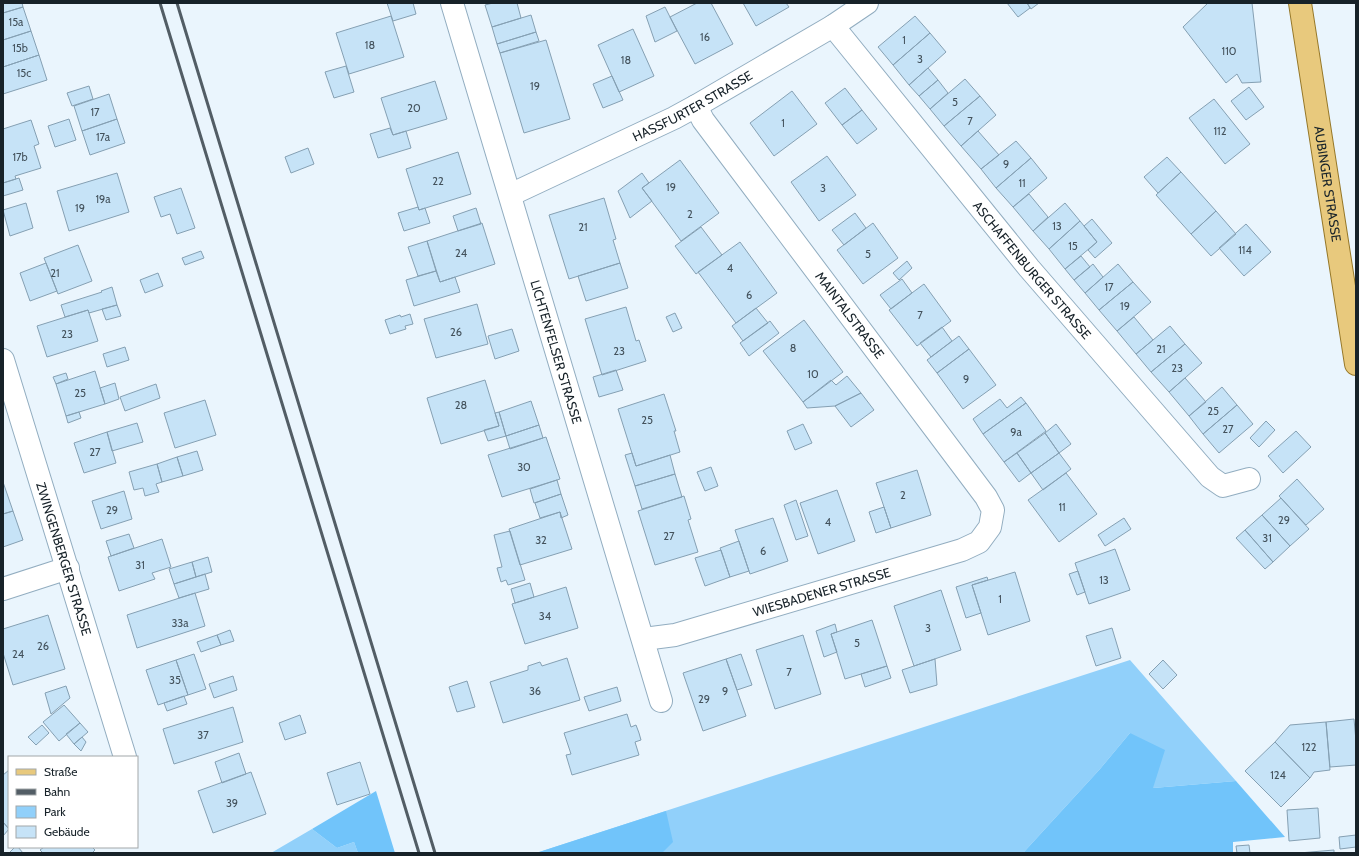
<svg xmlns="http://www.w3.org/2000/svg" width="1359" height="856" font-family="Cabin,sans-serif">
<rect width="100%" height="100%" fill="#eaf5fd"/>
<!-- green -->
<path fill="#91d0fa" d="M1130,660L1236,781L1153,788L1130,733L1100,769L1023,853H536Z
M312,829L337,848L354,842L358,853H271Z"/>
<!-- forest -->
<path fill="#71c4fa" d="M1130,733L1165,750L1153,788L1236,781L1285,837L1233,842V853H1023L1100,769Z
M376,791L395,853H358L354,842L337,848L312,829Z
M666,811L673,842L662,853H536Z"/>
<!-- building -->
<path fill="#c6e3f7" stroke="#85a0b3" d="M3,3H22L23,7L3,13Z
M387,3H413L416,14L393,21Z
M493,3H517L521,18L492,27L485,5Z
M697,3H711L733,44L695,64L670,17Z
M743,3H786L789,7L756,26Z
M1007,3H1027L1030,8L1018,17Z
M1027,3H1039L1031,9Z
M1208,3H1252L1261,82L1242,83L1237,74L1226,83L1183,27Z
M23,7L31,31L3,40V13Z
M665,7L677,31L655,42L646,16Z
M531,15L536,32L497,44L492,27Z
M391,16L404,57L349,74L336,33Z
M915,16L930,33L893,65L878,47Z
M633,29L654,76L619,92L598,45Z
M31,31L39,55L3,67V40Z
M536,32L539,41L500,53L497,44Z
M930,33L946,52L909,85L893,65Z
M546,40L570,119L524,133L500,53Z
M39,55L47,80L3,94V67Z
M346,66L354,92L334,98L325,72Z
M928,68L938,80L919,96L909,85Z
M612,76L623,100L603,108L593,84Z
M965,79L980,96L944,126L930,109Z
M938,80L948,93L930,109L919,96Z
M435,81L447,119L393,135L381,98Z
M89,86L93,99L72,106L67,93Z
M1249,87L1264,107L1246,120L1231,101Z
M845,88L862,110L842,125L825,103Z
M792,91L817,124L774,156L750,123Z
M109,94L117,119L82,131L74,106Z
M980,96L996,115L961,146L944,126Z
M1214,99L1250,144L1225,164L1189,118Z
M862,110L877,129L857,144L842,125Z
M69,119L76,140L55,147L48,126Z
M117,119L125,143L90,155L82,131Z
M31,120L39,144L34,146L41,168L15,176L16,179L3,183V129Z
M390,128L393,135L406,131L411,148L378,158L370,134Z
M978,131L999,155L981,169L961,146Z
M1016,141L1031,158L996,188L981,169Z
M308,148L314,164L291,173L285,157Z
M458,152L471,194L419,210L406,169Z
M827,156L856,195L819,221L791,182Z
M1167,157L1181,172L1158,193L1144,177Z
M1031,158L1047,178L1013,207L996,188Z
M680,160L719,213L681,241L642,188Z
M1181,172L1216,211L1191,234L1156,195Z
M117,173L129,212L69,231L57,191Z
M642,173L649,183L642,188L652,201L630,218L618,191Z
M19,178L23,190L3,196V183Z
M181,188L195,228L177,234L170,214L161,217L154,197Z
M1029,194L1048,217L1033,231L1013,207Z
M604,198L616,239L613,240L620,263L569,279L549,215Z
M26,203L33,228L10,236L3,210Z
M1065,203L1080,221L1049,249L1033,231Z
M418,207L419,210L425,208L430,223L404,231L398,213Z
M476,208L481,224L458,231L453,216Z
M1216,211L1236,234L1211,256L1191,234Z
M855,213L866,228L844,245L832,230Z
M1092,219L1112,243L1095,258L1088,250L1097,242L1084,226Z
M1080,221L1097,242L1065,269L1049,249Z
M482,223L495,264L440,282L427,241Z
M873,223L898,258L863,284L837,250Z
M1246,224L1271,252L1244,276L1219,248Z
M701,227L722,255L696,274L675,246Z
M427,241L436,271L418,276L408,247Z
M740,242L777,293L736,323L698,272Z
M78,245L92,281L58,294L44,258Z
M201,251L204,258L185,265L182,258Z
M1081,256L1090,267L1074,280L1065,269Z
M907,261L912,268L899,280L893,273Z
M46,263L57,291L30,301L20,273Z
M620,263L628,288L586,301L578,276Z
M1093,264L1103,277L1085,293L1074,280Z
M1118,264L1133,282L1099,310L1085,293Z
M436,271L440,282L455,277L460,292L414,306L406,280Z
M158,273L163,286L145,293L140,280Z
M902,279L912,293L891,309L880,295Z
M1133,282L1151,302L1117,331L1099,310Z
M924,284L951,321L917,346L889,310Z
M112,287L117,305L89,313L88,310L65,317L61,305L102,292L101,291Z
M477,304L488,344L436,358L424,319Z
M117,305L121,316L106,320L102,309Z
M626,307L636,341L639,340L646,361L602,375L585,319Z
M756,308L768,323L743,341L732,326Z
M88,310L98,341L47,357L37,326Z
M675,313L682,328L673,332L666,317Z
M410,314L413,324L405,326L406,329L390,334L385,320L400,315L401,317Z
M1134,317L1153,340L1136,354L1117,331Z
M804,320L843,372L803,402L763,351Z
M770,321L779,333L749,356L740,343Z
M1170,326L1185,344L1151,372L1136,354Z
M942,327L952,341L931,357L920,343Z
M512,329L519,351L495,359L488,336Z
M959,336L969,349L937,373L927,360Z
M1185,344L1202,363L1169,392L1151,372Z
M125,347L129,360L107,367L103,354Z
M969,349L996,385L963,409L937,373Z
M616,370L623,390L599,397L593,377Z
M95,371L105,404L66,416L56,384Z
M66,373L68,379L56,384L53,377Z
M847,376L861,393L835,406L807,408L803,402L831,380L836,385Z
M1185,378L1206,402L1189,416L1169,392Z
M485,380L499,426L441,444L427,398Z
M115,383L119,399L105,404L100,388Z
M156,384L160,398L125,411L120,397Z
M1222,387L1237,405L1203,434L1189,416Z
M861,393L874,410L851,427L835,406Z
M664,394L676,431H674L680,452L636,466L618,409Z
M1021,397L1026,403L983,434L973,419L1000,399L1007,408Z
M205,400L216,435L175,448L164,413Z
M531,401L539,425L506,436L499,412Z
M1026,403L1046,431L1004,462L983,434Z
M1237,405L1253,424L1219,453L1203,434Z
M79,412L81,418L68,423L66,416Z
M499,412L506,436L488,441L484,430L499,426L495,413Z
M1266,421L1275,430L1259,447L1250,438Z
M137,423L143,442L112,451L107,432Z
M803,424L812,443L795,450L787,431Z
M1056,424L1071,444L1059,453L1045,433Z
M539,425L543,438L510,449L506,436Z
M1296,431L1311,447L1283,473L1268,456Z
M107,432L116,463L84,473L74,443Z
M1045,433L1059,453L1031,473L1017,453Z
M546,437L560,479L502,497L488,455Z
M197,451L203,470L183,476L177,457Z
M632,453L636,466L670,455L675,474L635,486L625,455Z
M1017,453L1031,473L1019,482L1004,462Z
M1059,453L1071,469L1043,490L1031,473Z
M177,457L183,476L162,482L157,464Z
M157,464L162,482L156,484L159,492L145,496L143,488L134,490L129,472Z
M711,467L718,486L705,491L697,472Z
M917,470L931,515L891,528L876,483Z
M1066,473L1097,514L1059,542L1028,500Z
M675,474L682,497L642,509L635,486Z
M1297,479L1324,509L1306,525L1279,496Z
M557,480L561,494L534,503L530,489Z
M3,482L13,511L3,514Z
M837,490L855,541L818,554L800,503Z
M124,491L132,519L101,529L92,501Z
M561,494L568,515L561,518L560,512L540,518L535,503Z
M684,496L691,519L688,520L698,552L655,565L638,511Z
M1281,498L1309,529L1290,546L1262,515Z
M796,500L808,536L796,540L784,505Z
M884,507L891,528L876,533L869,512Z
M13,511L23,540L3,547V514Z
M560,512L572,549L520,565L509,529Z
M1262,515L1290,546L1273,562L1245,530Z
M773,518L788,561L750,574L735,530Z
M1124,518L1131,529L1105,546L1098,535Z
M1245,530L1273,562L1265,569L1236,538Z
M510,531L525,580L508,585L506,580L501,582L497,568L502,567L494,535Z
M129,534L134,548L111,556L106,541Z
M162,539L171,567L152,573L155,579L119,591L108,557Z
M739,541L749,571L730,577L720,548Z
M1115,549L1130,590L1089,604L1075,563Z
M721,550L730,577L705,586L695,558Z
M208,557L212,572L196,577L192,562Z
M192,562L196,577L174,584L169,569Z
M1078,571L1085,592L1077,595L1069,574Z
M1015,572L1030,621L988,635L972,585Z
M205,574L209,589L179,598L174,584Z
M987,577L988,580L972,585L981,613L966,618L956,587Z
M530,583L534,597L515,603L511,589Z
M566,587L578,628L525,644L512,604Z
M941,590L961,650L914,666L894,606Z
M195,593L205,626L137,648L127,615Z
M48,615L65,669L13,685L3,653V629Z
M872,620L887,666L845,679L831,634Z
M835,624L837,632L831,634L837,652L824,657L816,631Z
M1112,628L1121,658L1096,666L1086,636Z
M230,630L234,641L221,645L217,635Z
M217,635L221,645L201,652L197,642Z
M803,635L821,694L775,709L756,650Z
M194,654L206,689L188,695L176,660Z
M741,654L752,685L737,690L726,659Z
M567,658L580,700L503,723L490,682L528,670V666L540,662L542,666Z
M726,659L746,716L703,731L683,673Z
M935,659L937,685L910,693L902,670Z
M176,660L188,695L158,705L146,670Z
M1163,660L1177,675L1163,689L1149,674Z
M887,666L891,678L865,687L861,674Z
M233,676L237,690L214,698L209,684Z
M467,681L475,707L457,712L449,687Z
M66,686L70,698L51,714L45,693Z
M617,687L621,701L589,711L584,697Z
M184,696L187,704L167,711L164,703Z
M64,705L80,723L59,741L43,722Z
M233,707L243,742L174,764L163,729Z
M627,714L631,727L636,725L639,733L641,740L635,742L639,755L572,775L566,755L571,754L564,733Z
M300,715L306,733L285,740L279,723Z
M1354,719L1356,741V765L1330,767L1326,722Z
M1326,722L1330,770L1314,772L1310,778L1275,742L1290,725Z
M80,723L88,732L74,744L66,734Z
M42,725L49,733L36,745L28,737Z
M82,737L86,742L81,751L74,744Z
M1275,742L1310,778L1281,807L1245,771Z
M239,753L246,774L222,783L215,762Z
M360,762L370,794L337,805L327,773Z
M9,770V829L3,822V775Z
M251,772L266,814L213,833L198,791Z
M1318,808L1320,838L1289,841L1287,810Z
M3,822L9,829L3,836Z
M1356,835V847L1340,849L1339,837Z
M1249,845L1250,853H1237L1236,846Z
M15,847H18L23,853H9Z
M44,847H92L95,850L92,853H43L40,850Z
M1334,850V853H1299Z"/>
<g fill="none" stroke-linecap="round" stroke-linejoin="round">
<!-- minor casing -->
<g stroke="#92adc0" stroke-width="24">
<g id="minor">
<path id="s1" d="M452,3L661,701"/>
<path id="s2" d="M833,26L1029,268L1210,477L1223,486L1249,479"/>
<path id="s3" d="M510,195L674,118L696,106L833,26L867,3"/>
<path id="s4" d="M3,360L125,757"/>
<path d="M3,589L68,568"/>
<path id="s5" d="M644,639L675,635L962,550L979,542L990,527L993,510L986,497L703,120L696,106"/>
</g>
</g>
<!-- major casing -->
<g stroke="#957728" stroke-width="24">
<g id="major">
<path id="s6" d="M1300,3L1356,364"/>
</g>
</g>
<!-- minor -->
<use href="#minor" stroke="#fff" stroke-width="22"/>
<!-- major -->
<use href="#major" stroke="#e8c97d" stroke-width="22"/>
<!-- rail -->
<path stroke="#525d65" stroke-width="3" d="M160,3L419,853
M177,3L435,853"/>
</g>
<g text-anchor="middle" stroke-width="3.5" stroke-linejoin="round" paint-order="stroke">
<!-- number labels -->
<g font-size="11" fill="#43525c">
<text x="16" y="26">15a</text>
<text x="705" y="41">16</text>
<text x="904" y="44">1</text>
<text x="370" y="49">18</text>
<text x="20" y="52">15b</text>
<text x="1229" y="55">110</text>
<text x="920" y="63">3</text>
<text x="626" y="64">18</text>
<text x="24" y="77">15c</text>
<text x="535" y="90">19</text>
<text x="955" y="106">5</text>
<text x="414" y="112">20</text>
<text x="95" y="116">17</text>
<text x="970" y="125">7</text>
<text x="783" y="127">1</text>
<text x="1220" y="135">112</text>
<text x="103" y="141">17a</text>
<text x="20" y="161">17b</text>
<text x="1006" y="168">9</text>
<text x="438" y="185">22</text>
<text x="1022" y="187">11</text>
<text x="671" y="191">19</text>
<text x="823" y="192">3</text>
<text x="103" y="203">19a</text>
<text x="80" y="212">19</text>
<text x="690" y="218">2</text>
<text x="1057" y="230">13</text>
<text x="583" y="231">21</text>
<text x="1073" y="250">15</text>
<text x="1245" y="254">114</text>
<text x="461" y="257">24</text>
<text x="868" y="258">5</text>
<text x="730" y="272">4</text>
<text x="55" y="277">21</text>
<text x="1109" y="291">17</text>
<text x="749" y="299">6</text>
<text x="1125" y="310">19</text>
<text x="920" y="319">7</text>
<text x="456" y="336">26</text>
<text x="67" y="338">23</text>
<text x="793" y="352">8</text>
<text x="1161" y="353">21</text>
<text x="619" y="355">23</text>
<text x="1177" y="372">23</text>
<text x="813" y="378">10</text>
<text x="966" y="383">9</text>
<text x="80" y="397">25</text>
<text x="461" y="409">28</text>
<text x="1213" y="415">25</text>
<text x="647" y="424">25</text>
<text x="1228" y="433">27</text>
<text x="1016" y="436">9a</text>
<text x="95" y="456">27</text>
<text x="524" y="471">30</text>
<text x="903" y="499">2</text>
<text x="1062" y="511">11</text>
<text x="112" y="514">29</text>
<text x="1284" y="524">29</text>
<text x="828" y="526">4</text>
<text x="669" y="540">27</text>
<text x="1267" y="542">31</text>
<text x="541" y="544">32</text>
<text x="763" y="555">6</text>
<text x="140" y="569">31</text>
<text x="1104" y="584">13</text>
<text x="1000" y="603">1</text>
<text x="545" y="620">34</text>
<text x="180" y="627">33a</text>
<text x="928" y="632">3</text>
<text x="857" y="647">5</text>
<text x="43" y="650">26</text>
<text x="18" y="658">24</text>
<text x="789" y="676">7</text>
<text x="175" y="684">35</text>
<text x="535" y="695">36</text>
<text x="725" y="695">9</text>
<text x="704" y="703">29</text>
<text x="203" y="739">37</text>
<text x="1309" y="751">122</text>
<text x="1278" y="779">124</text>
<text x="232" y="807">39</text>
</g>
<!-- street labels -->
<g font-size="13" fill="#172229" stroke="#fff">
<text dy="5" stroke="none"><textPath href="#s3" startOffset="203">HASSFURTER STRASSE</textPath></text>
<text dy="5" stroke="none"><textPath href="#s6" startOffset="183">AUBINGER STRASSE</textPath></text>
<text dy="5" stroke="none"><textPath href="#s2" startOffset="315">ASCHAFFENBURGER STRASSE</textPath></text>
<text transform="translate(850 315) rotate(53)" y="5">MAINTALSTRASSE</text>
<text dy="5" stroke="none"><textPath href="#s1" startOffset="364">LICHTENFELSER STRASSE</textPath></text>
<text dy="5" stroke="none"><textPath href="#s4" startOffset="208">ZWINGENBERGER STRASSE</textPath></text>
<text dy="5" stroke="none"><textPath href="#s5" startOffset="184">WIESBADENER STRASSE</textPath></text>
</g>
</g>
<!-- border -->
<rect width="1359" height="856" fill="none" stroke="#172229" stroke-width="8"/>
<!-- legend -->
<rect x="8" y="756" width="130" height="92" fill="#ffffff" stroke="#a2a7a9"/>
<rect x="16" y="769" width="20" height="6" fill="#e8c97d" stroke="#a2a7a9"/>
<text x="44" y="776" font-size="12" fill="#172229">Straße</text>
<rect x="16" y="789" width="20" height="6" fill="#525d65" stroke="#a2a7a9"/>
<text x="44" y="796" font-size="12" fill="#172229">Bahn</text>
<rect x="16" y="806" width="20" height="12" fill="#91d0fa" stroke="#a2a7a9"/>
<text x="44" y="816" font-size="12" fill="#172229">Park</text>
<rect x="16" y="826" width="20" height="12" fill="#c6e3f7" stroke="#a2a7a9"/>
<text x="44" y="836" font-size="12" fill="#172229">Gebäude</text>
</svg>
